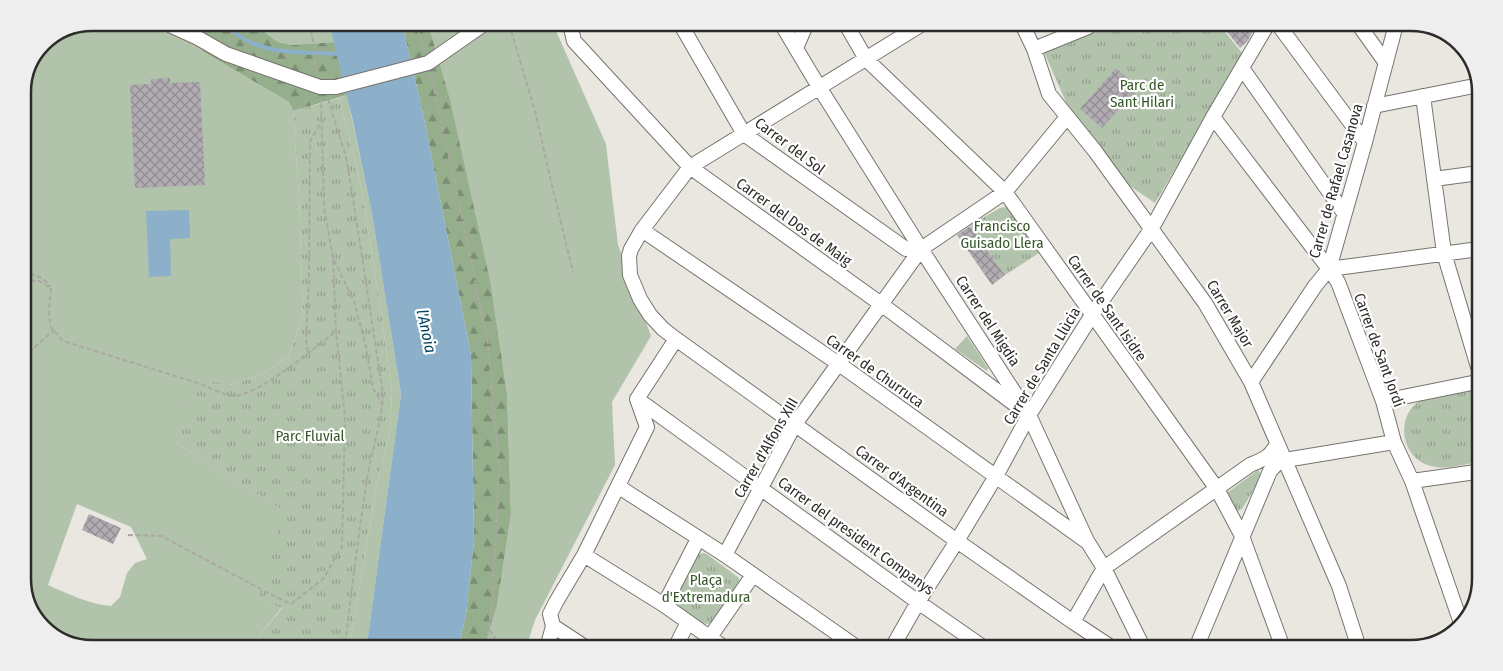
<svg xmlns="http://www.w3.org/2000/svg" width="1503" height="671" font-family="'Fira Sans Condensed',sans-serif">
<defs>
<pattern id="forest-firs" width="22" height="20" patternUnits="userSpaceOnUse" patternTransform="scale(1.25)"><rect width="22" height="20" fill="#95ae8c"/><path d="M5 1l3.5 6h-7zM16 11l3.5 6h-7z" fill="#7a8e72"/></pattern>
<pattern id="park-tufts" width="24" height="20" patternUnits="userSpaceOnUse" patternTransform="scale(1.25)"><rect width="24" height="20" fill="#b2c3ac"/><path d="M3 7l-1-3M5 7V3M7 7l1-3M15 17l-1-3M17 17v-4M19 17l1-3" fill="none" stroke="#919f8c"/></pattern>
<pattern id="building-cross-hatch" width="8" height="8" patternUnits="userSpaceOnUse" patternTransform="scale(1.25)"><rect width="8" height="8" fill="#b0acb2"/><path d="M0 0l8 8M0 8l8-8" fill="none" stroke="#908c91"/></pattern>
</defs>
<rect width="100%" height="100%" fill="#eae7e0"/>
<!-- green -->
<path fill="#b2c3ac" fill-rule="evenodd" d="M92,23H136L147,25L167,33L172,23H205L202,51L289,102L293,111L299,197L303,317L288,357L263,374L230,385L176,443L285,510L259,598L282,607L253,644L65,643L37,621L23,584V270L28,268L23,266V88L43,43ZM77,504L131,527L147,559L135,563L127,573L120,597L111,606C89,604 68,594 48,585Z
M252,23H329L334,42L292,45L278,42Z
M428,24H553L606,144L618,245L651,336L612,402L615,465L535,620L527,645H485L497,606L511,514L507,394L491,285Z
M347,95L372,214L401,394L367,644H350L376,489L390,432L392,393L380,304L359,176L339,98Z
M967,336L988,368L987,371L955,349Z"/>
<!-- forest -->
<path fill="url(#forest-firs)" d="M205,23H252L278,42L292,45L334,42L347,95L293,111L289,102L202,51Z
M402,24H428L450,100L491,285L507,394L511,514L497,606L485,645H459L466,614L474,540L471,355L422,109Z"/>
<!-- park -->
<path fill="url(#park-tufts)" d="M1105,27H1221L1243,54L1155,203L1124,182L1069,109L1044,52Z
M339,98L359,176L380,304L392,393L390,432L376,489L350,644H253L282,608L258,598L284,510L176,443L200,380L230,385L263,374L288,357L303,317L299,197L293,111Z
M1006,207L1010,210L1039,253L1005,275L970,225L1000,208Z
M1477,390V462C1462,465 1445,470 1431,466C1401,459 1394,416 1421,400C1437,391 1459,392 1477,390Z
M1258,470L1262,476L1242,509L1237,511L1227,493Z
M704,553L708,555L739,578V585L713,623L707,624L702,623L677,608L674,599L697,554Z"/>
<!-- water -->
<path fill="#8cafca" d="M329,23L402,24L422,109L471,355L474,540L466,614L459,645L367,644L401,394L372,214L352,117Z
M189,210L190,238L170,239L171,276L149,277L146,211Z"/>
<g fill="none" stroke-linecap="round" stroke-linejoin="round">
<!-- stream -->
<path stroke="#8cafca" stroke-width="4" d="M224,23C256,58 300,51 341,54"/>
</g>
<!-- building -->
<path fill="url(#building-cross-hatch)" d="M1223,27H1249L1253,31L1247,42L1240,48Z
M1116,68L1138,88L1102,128L1080,109Z
M170,78V83L200,82L205,185L135,188L130,85L151,84V79Z
M970,226L1005,275L992,285L957,235Z
M89,514L121,528L113,544L82,530Z"/>
<g fill="none" stroke-linecap="round" stroke-linejoin="round">
<!-- minor casing -->
<g stroke="#76746e" stroke-width="16">
<path id="minor" d="M165,23L198,38L226,54L320,87H336L428,63L484,24
M570,24L574,41L690,167L881,304L1021,409
M681,25L744,134L906,249H921
M782,25L819,87L921,249L1029,415L1087,541L1104,568L1143,647
M847,26L866,59L1005,192L1217,489L1242,536L1283,648
M919,26L690,167L642,230L631,249L629,256L630,275L640,299L650,315L663,329L676,339L957,541L1073,622L1111,647
M1023,26L1034,49L1049,94L1095,151L1205,303L1251,382L1339,586L1359,648
M1280,27L1365,142
M1361,28L1386,63
M796,48L806,25
M1034,49L1088,27
M1242,68L1344,213
M1423,96L1444,253L1478,367
M1374,106L1479,85
M1213,117L1329,269L1338,282L1383,401L1394,442L1412,481L1461,623
M1434,179L1479,173
M642,230L839,364L1086,541
M1329,269L1479,249
M1251,382L1315,286L1329,269L1365,142L1395,28
M637,399L918,602L983,647
M637,399L676,339
M1383,401L1477,382
M1285,460L1394,442
M1412,481L1476,472
M619,487L725,555L855,646
M584,555L664,605L722,646
M725,555L795,424L921,249L1005,192L1067,117
M664,605L698,539
M1073,622L1104,568L1250,465C1264,459 1271,457 1277,443
M553,626L582,645
M710,637L753,575
M548,645L553,626L550,614L556,602L584,555L647,427L637,399
M676,646L688,622
M893,646L918,602L957,541L996,476L1029,415L1092,315L1152,228L1213,117L1266,27
M1196,648L1270,471L1283,457"/>
</g>
<!-- path -->
<path stroke="#aba8a3" stroke-width="2" stroke-dasharray="5 2.5" stroke-linecap="butt" d="M309,23L313,40L316,73
M416,24L425,51
M509,24L535,111L554,194L573,272
M229,42L234,23
M431,75L458,198L488,344L499,468L493,594L489,629L485,645
M328,99L346,157L351,186L383,393C382,423 371,451 367,480C358,535 352,590 345,644
M334,260L354,301L366,347L373,388L382,404
M23,271C33,275 44,276 50,287
M23,280L39,281L51,288L49,308L50,326L63,341C108,355 153,369 198,383C206,386 226,396 234,396C259,395 315,348 336,331
M308,352L306,340L309,280L310,141L321,123
M23,357L54,330
M128,535L161,536L276,597L291,604L323,579L342,547L345,418L336,331L333,258L324,207L321,100
M490,630L499,645"/>
<!-- minor -->
<use href="#minor" stroke="#fff" stroke-width="14"/>
</g>
<g text-anchor="middle" stroke-width="4.5" stroke-linejoin="round" paint-order="stroke">
<!-- park labels -->
<g font-size="15" fill="#365929" stroke="#fff">
<text x="1142" y="90">Parc de<tspan x="1142" dy="17">Sant Hilari</tspan></text>
<text x="1002" y="231">Francisco<tspan x="1002" dy="17">Guisado Llera</tspan></text>
<text x="310" y="441">Parc Fluvial</text>
<text x="706" y="585">Plaça<tspan x="706" dy="17">d'Extremadura</tspan></text>
</g>
<!-- street labels -->
<g font-size="15" fill="#2d2c29" stroke="#fff">
<text transform="translate(790 146) rotate(37)" y="5">Carrer del Sol</text>
<text transform="translate(1336 181) rotate(-74)" y="5">Carrer de Rafael Casanova</text>
<text transform="translate(794 222) rotate(36)" y="5">Carrer del Dos de Maig</text>
<text transform="translate(1107 308) rotate(55)" y="5">Carrer de Sant Isidre</text>
<text transform="translate(1230 314) rotate(59)" y="5">Carrer Major</text>
<text transform="translate(988 321) rotate(57)" y="5">Carrer del Migdia</text>
<text transform="translate(1379 350) rotate(70)" y="5">Carrer de Sant Jordi</text>
<text transform="translate(1042 366) rotate(-59)" y="5">Carrer de Santa Llùcia</text>
<text transform="translate(875 371) rotate(35)" y="5">Carrer de Churruca</text>
<text transform="translate(766 448) rotate(-60)" y="5">Carrer d'Alfons XIII</text>
<text transform="translate(902 481) rotate(36)" y="5">Carrer d'Argentina</text>
<text transform="translate(856 536) rotate(36)" y="5">Carrer del president Companys</text>
</g>
<!-- water labels -->
<g font-size="16" font-style="italic" fill="#034368" stroke="#fff">
<text transform="translate(427 331) rotate(78)" y="6">l'Anoia</text>
</g>
</g>
<!-- crop -->
<path d="M0 0H1503V671H0ZM92 31H1411A61 61 0 0 1 1472 92V579A61 61 0 0 1 1411 640H92A61 61 0 0 1 31 579V92A61 61 0 0 1 92 31Z" fill="#eee" fill-rule="evenodd"/>
<path fill="none" stroke="#2d2c29" stroke-width="2.5" d="M92 31H1411A61 61 0 0 1 1472 92V579A61 61 0 0 1 1411 640H92A61 61 0 0 1 31 579V92A61 61 0 0 1 92 31Z"/>
</svg>
